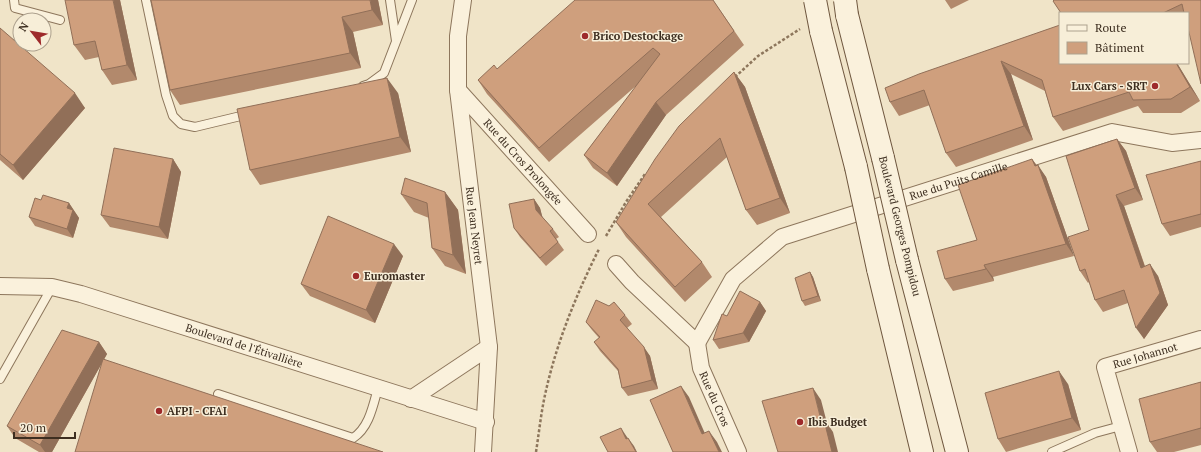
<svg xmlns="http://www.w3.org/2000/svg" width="1201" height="452" font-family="'PT Serif',serif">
<rect width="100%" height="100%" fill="#f0e4c8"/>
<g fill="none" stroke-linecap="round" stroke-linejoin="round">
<!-- lane casing -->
<g stroke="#8d765c" stroke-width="10">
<path id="lane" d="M14,0L15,8L60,20
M146,0L166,95L173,116L181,124L195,127L249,114
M390,0L396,41
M363,86L369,84L384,73L412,0
M0,379L52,287
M218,394L353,438C369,428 373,406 378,388
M1052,452L1095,433L1121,426"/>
</g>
<!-- street casing -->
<g stroke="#8d765c" stroke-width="18">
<g id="street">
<path id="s1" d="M463,0L458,36V90L489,347L483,452"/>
<path id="s2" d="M458,90L588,234"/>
<path d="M616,264L632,282L697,343"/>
<path id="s3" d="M0,286L52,287L81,294L486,422"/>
<path id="s4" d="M697,343L733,279L782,237L1112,132L1172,143L1201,140"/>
<path id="s5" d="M697,343L701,368L738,452"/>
<path d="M411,399L489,347"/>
<path id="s6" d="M1129,452L1105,367L1201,339"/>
</g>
</g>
<!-- secondary casing -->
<g stroke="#6f573f" stroke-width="24">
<path id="secondary" d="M847,15L883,158
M821,31L856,167
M907,260L957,452
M878,269L922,452"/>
</g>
<!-- path -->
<path stroke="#8d765c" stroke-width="2.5" stroke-dasharray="3 2" stroke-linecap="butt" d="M735,77L758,56L800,29
M606,236L626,202L645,174
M536,452C539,433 541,413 545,395C556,344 576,295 599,249"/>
<!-- lane -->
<use href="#lane" stroke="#faf1dc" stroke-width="8"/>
<!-- street -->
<use href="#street" stroke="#faf1dc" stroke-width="16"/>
<!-- secondary -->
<use href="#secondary" stroke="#faf1dc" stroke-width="22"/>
<!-- secondary-bridge casing -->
<g stroke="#6f573f" stroke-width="24" stroke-linecap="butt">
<path id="secondary-bridge" d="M815,0L821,31
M845,0L847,15
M883,158L907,260
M856,167L878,269"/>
</g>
<!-- secondary-bridge -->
<use href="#secondary-bridge" stroke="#faf1dc" stroke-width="22"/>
</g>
<!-- wall -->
<path fill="#b2896c" d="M120,0L137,80L112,85L102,70L99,57L85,60L74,45Z
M378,0L383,25L353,32L361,68L180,105L170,90Z
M713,0L744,45L666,115L617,186L593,168L584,155L637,85L549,162L487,94L478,80L497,69Z
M945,0H969L951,9Z
M1201,0L1188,13H1061Z
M1060,25V63H1177L1200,101L1181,113H1143L1138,106L1063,131L1053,117L1045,91L1011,74L1033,140L956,167L946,153L930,105L899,116L890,102Z
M0,28L85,108L23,180L0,160Z
M734,72L745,87L790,213L757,225L746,210L727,157L661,217L702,262L712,277L685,302L626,237L616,222Z
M398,93L411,152L260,185L250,170Z
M1117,139L1126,151L1143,200L1124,206L1145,266L1158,276L1168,305L1144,339L1128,303L1103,312L1095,300L1089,282L1088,283L1080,271L1089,230Z
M173,159L181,172L168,239L110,227L101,215Z
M1032,159L1046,177L1074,256L993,277L994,281L953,291L945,279L977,240Z
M1201,161V227L1170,236L1162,224Z
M445,192L458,210L466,274L445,266L432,248L429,218L414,212L401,194Z
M534,199L540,208L542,217L553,229L559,237L556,239L564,250L546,266L520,237L514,228Z
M41,200L69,203L79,218L73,238L35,226L29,217Z
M403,256L375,323L310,296L301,284Z
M810,272L813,277L821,301L805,306L802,301Z
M760,302L766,311L749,342L719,349L713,340L727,316Z
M625,315L632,324L627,328L650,356L658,389L628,396L622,388L618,371L600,351L594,342L599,338L592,330L586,322Z
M99,342L107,354L52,452H39L15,438L7,426Z
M1201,382V445L1174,452H1157L1150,442Z
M1068,384L1081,430L1006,452L998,439Z"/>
<!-- shaded-wall -->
<path fill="#916f58" d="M113,0H120L137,80L127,65Z
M370,0H378L383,25L372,10Z
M342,17L353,32L361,68L350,53Z
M1001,61L1011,74L1033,140L1024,126Z
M1176,63H1177L1200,101L1190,87Z
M734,72L745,87L790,213L780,198Z
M387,78L398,93L411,152L400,137Z
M75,93L85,108L23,180L13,165Z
M656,102L666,115L617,186L607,173Z
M1117,139L1126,151L1143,200L1135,188Z
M173,159L181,172L168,239L159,227Z
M1032,159L1039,169L1038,165L1046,177L1074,256L1066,244Z
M445,192L458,210L466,274L453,255Z
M1116,195L1124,206L1149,279L1141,268Z
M534,199L540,208L543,219L536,210Z
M69,203L79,218L73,238L67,229V208Z
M394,244L403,256L375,323L366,310Z
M1150,264L1158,276L1168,305L1144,339L1136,328Z
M984,265L993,277L994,281L986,269Z
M810,272L813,277L821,301L818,296Z
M760,302L766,311L749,342L743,333Z
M99,342L107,354L52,452H45L40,445Z
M644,347L650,356L658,389L652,380Z
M1059,371L1068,384L1081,430L1072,418Z
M681,386L689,397L710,445L702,434Z
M813,388L821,400L827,423L833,432L838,452H832L821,420Z
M621,428L627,437L632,447L626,439Z
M709,431L717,442L722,452H719Z
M628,438L634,446L637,452H636Z"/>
<!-- building -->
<path fill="#cf9f7d" stroke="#916f58" d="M65,0H113L127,65L102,70L95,41L74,45Z
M151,0H370L372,10L342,17L350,53L170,90Z
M575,0H713L734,31L656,102L607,173L584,155L660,54L653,48L539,148L478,80L494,65L497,69Z
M1054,0H1201V84L1188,28V13H1184L1182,4L1163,13H1061L1053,1Z
M1060,25V63H1176L1190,87L1171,99L1133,100L1129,92L1053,117L1042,80L1001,61L1024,126L946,153L924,90L890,102L885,88L919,74Z
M0,28L75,93L13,165L0,154Z
M734,72L780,198L746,210L720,138L648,204L702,262L675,287L616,222L655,159L679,126Z
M387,78L400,137L250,170L237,109Z
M1117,139L1135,188L1116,195L1141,268L1150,264L1160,293L1136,328L1124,290L1095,300L1085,269L1080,271L1068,237L1089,230L1066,156Z
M114,148L173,159L159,227L101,215Z
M1032,159L1035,166L1038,165L1066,244L984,265L986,269L945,279L937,251L977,240L958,185Z
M1201,161V214L1162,224L1146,175Z
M405,178L445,192L453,255L432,248L427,203L401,194Z
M43,195L69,203L67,208L73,210L67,229L29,217L35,198L41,200Z
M534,199L536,210L553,229L550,231L558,242L540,258L514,228L509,204Z
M328,216L394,244L366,310L301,284Z
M810,272L818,296L802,301L795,278Z
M740,291L760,302L743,333L713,340L722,314L727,316Z
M596,300L609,306L614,302L625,315L620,320L644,347L652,380L622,388L618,369L594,342L600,337L586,322Z
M62,330L99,342L40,445L7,426Z
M103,359L383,452H75Z
M1059,371L1072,418L998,439L985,393Z
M1201,382V428L1150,442L1139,399Z
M681,386L702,434L709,431L719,452H673L650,400Z
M813,388L821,420H824L832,452H778L762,401Z
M621,428L626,439L628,438L636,452H608L600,437Z"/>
<!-- markers -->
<g fill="#9e2a2b" stroke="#f7eed8" stroke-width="1.5">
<circle cx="585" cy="36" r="4"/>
<circle cx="1155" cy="86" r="4"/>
<circle cx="356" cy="276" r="4"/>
<circle cx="159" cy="411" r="4"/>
<circle cx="800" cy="422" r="4"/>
</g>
<g text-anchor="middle" stroke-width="3" stroke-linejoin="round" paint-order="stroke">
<!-- poi labels -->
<g font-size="11" font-weight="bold" fill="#3d2e20" stroke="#f7eed8" text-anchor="start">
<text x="593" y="40">Brico Destockage</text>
<text x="1147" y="90" text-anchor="end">Lux Cars - SRT</text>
<text x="364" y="280">Euromaster</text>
<text x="167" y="415">AFPI - CFAI</text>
<text x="808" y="426">Ibis Budget</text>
</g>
<!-- street labels -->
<g font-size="11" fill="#3d2e20" stroke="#f7eed8">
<text dy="4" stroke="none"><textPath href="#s2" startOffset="97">Rue du Cros Prolongée</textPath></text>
<text dy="4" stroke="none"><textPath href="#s4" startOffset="323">Rue du Puits Camille</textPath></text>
<text dy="4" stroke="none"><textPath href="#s1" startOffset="227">Rue Jean Neyret</textPath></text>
<text transform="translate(900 226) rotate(76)" y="4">Boulevard Georges Pompidou</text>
<text dy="4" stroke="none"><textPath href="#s3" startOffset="253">Boulevard de l'Étivallière</textPath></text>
<text dy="4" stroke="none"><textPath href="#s6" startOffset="130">Rue Johannot</textPath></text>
<text dy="4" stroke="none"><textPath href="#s5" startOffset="59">Rue du Cros</textPath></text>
</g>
</g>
<!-- legend -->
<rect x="1059" y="12" width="130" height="52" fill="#f7eed8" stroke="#ada18e"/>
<rect x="1067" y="25" width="20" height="6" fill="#faf1dc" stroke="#ada18e"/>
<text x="1095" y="32" font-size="12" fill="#3d2e20">Route</text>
<rect x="1067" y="42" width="20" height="12" fill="#cf9f7d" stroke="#ada18e"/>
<text x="1095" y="52" font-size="12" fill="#3d2e20">Bâtiment</text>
<!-- north arrow -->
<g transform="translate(32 32) rotate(301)"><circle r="19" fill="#f7eed8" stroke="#ada18e"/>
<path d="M0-3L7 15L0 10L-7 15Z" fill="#9e2a2b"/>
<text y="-6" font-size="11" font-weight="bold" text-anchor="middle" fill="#3d2e20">N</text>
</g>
<!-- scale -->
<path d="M14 432v6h61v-6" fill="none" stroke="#3d2e20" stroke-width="2"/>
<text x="20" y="432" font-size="12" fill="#3d2e20" stroke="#f7eed8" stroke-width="3" paint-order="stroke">20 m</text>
</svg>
